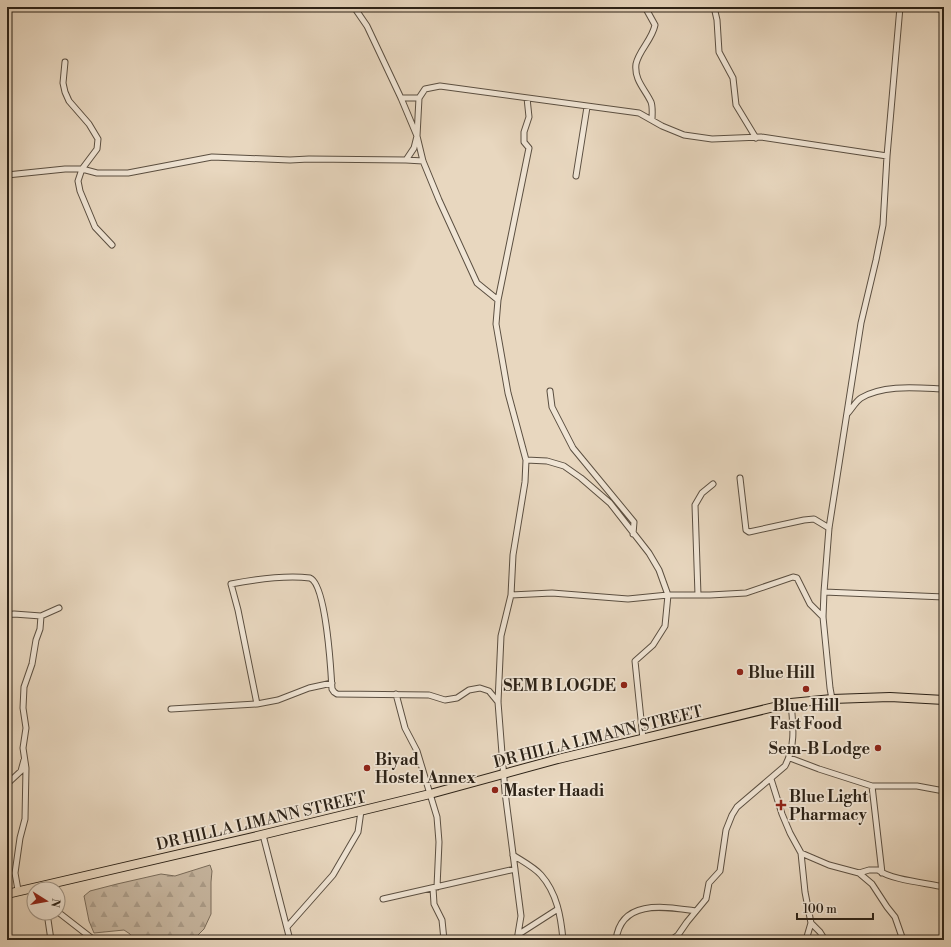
<svg xmlns="http://www.w3.org/2000/svg" width="951" height="947" font-family="'Libre Bodoni',serif">
<defs>
<pattern id="forest-firs" width="22" height="20" patternUnits="userSpaceOnUse"><rect width="22" height="20" fill="#c8b8a2"/><path d="M5 1l3.5 6h-7zM16 11l3.5 6h-7z" fill="#ac9e8b"/></pattern>
</defs>
<rect width="100%" height="100%" fill="#e8d7bf"/>
<filter id="stains"><feTurbulence type="fractalNoise" baseFrequency=".005" numOctaves="4"/><feColorMatrix values="0 0 0 0 .2 0 0 0 0 .09 0 0 0 0 .02 0 0 0 .5 -.17"/></filter>
<radialGradient id="worn" r=".72"><stop offset=".6" stop-color="#630" stop-opacity="0"/><stop offset="1" stop-color="#630" stop-opacity=".3"/></radialGradient>
<!-- forest -->
<path fill="url(#forest-firs)" stroke="#7a6d5c" d="M210,865L212,871L211,882V914L204,929L193,940H133L130,934L124,930L94,933L89,921L84,896L90,891L117,884L161,874L175,876Z"/>
<g fill="none" stroke-linecap="round" stroke-linejoin="round">
<!-- minor casing -->
<g stroke="#5b4f41" stroke-width="7">
<path id="minor" d="M354,7L367,26L401,98L417,136L423,161L439,200L477,283L498,300L496,324L508,393L526,460L525,482L513,555L511,595L501,636L498,702L505,792L521,916L517,940
M645,7L655,25C652,40 639,50 636,64C634,80 645,89 651,102C653,107 652,115 652,120
M714,7L717,20L719,52L733,78L736,105L756,138
M930,7L944,10
M65,62L63,83L65,92L69,101L89,124L98,139L97,149L82,169L78,181L80,191L95,227L112,245
M401,98H419
M406,160L423,161
M7,175L65,169H82L97,173H128L212,157L290,160L309,159L406,160L414,148L417,136L419,98L425,89L440,86L639,113L662,126L684,135L712,139L761,137L887,156
M576,176L587,107
M498,300L529,148L524,142V132L529,117L527,98
M550,391L552,407L573,448L634,522L633,534
M847,414C851,410 856,401 861,398C884,384 918,388 944,389
M526,460L547,461L564,466L581,478L610,503L649,553L659,570L668,595L665,626L653,645L635,661L643,739
M740,478L746,530L749,532L804,520L814,519L829,528
M824,592L944,597
M511,595L552,593L628,599L668,595H710L746,593L793,577L797,578L810,604L823,617
M698,595L695,505L702,493L713,484
M7,615L14,614L41,616L59,608
M396,694L405,728L417,751L437,817L439,842L437,887
M832,699L830,688L823,617L824,592L829,528L861,323L876,260L883,225L887,156L900,7
M257,704L238,610L231,584C257,579 284,575 310,578C326,584 331,671 332,689L334,692L337,694L429,695L445,700L457,698L469,690L480,688L489,691L498,702
M171,709L257,704L278,700L309,688L332,683
M790,758L819,769L872,786H917L944,791
M771,779L782,814L790,833L801,853L805,892L811,923L806,940
M7,784L21,771L24,760
M872,786L882,873
M263,835L290,940
M801,853L829,865L859,873L869,870H878C891,880 927,883 944,887
M513,855C522,861 534,867 541,875C557,893 561,917 563,940
M859,873L872,884L887,907L895,917L903,940
M433,888L434,904L442,920L444,940
M18,890L15,873L20,838L25,819L26,768L23,748L26,728L23,708L24,687L32,664L36,640L40,629L41,616
M383,899L515,869
M58,912L94,940
M47,913L51,940
M811,923L820,932L825,940
M287,927L333,875L358,832L361,811
M519,934L558,909
M616,940C621,898 667,907 696,911
M671,940L678,935L687,922L706,899L709,883L720,871L726,830L732,815L737,807L785,766C796,745 793,725 791,703"/>
</g>
<!-- trunk casing -->
<g stroke="#2c2217" stroke-width="10">
<path id="trunk" d="M7,894L257,836L430,794L558,759L791,703L832,699L890,697L944,700"/>
</g>
<!-- minor -->
<use href="#minor" stroke="#f0e5d5" stroke-width="5"/>
<!-- trunk -->
<use href="#trunk" stroke="#e8d7bf" stroke-width="8"/>
</g>
<!-- markers -->
<g fill="#8f2418" stroke="#f0e5d5" stroke-width="1.5">
<circle cx="740" cy="672" r="4"/>
<circle cx="624" cy="685" r="4"/>
<circle cx="806" cy="689" r="4"/>
<circle cx="878" cy="748" r="4"/>
<circle cx="367" cy="768" r="4"/>
<circle cx="495" cy="790" r="4"/>
<path d="M779 799h4v4h4v4h-4v4h-4v-4h-4v-4h4z"/>
</g>
<g text-anchor="middle" stroke-width="3.5" stroke-linejoin="round" paint-order="stroke">
<!-- poi labels -->
<g font-size="16" font-weight="bold" fill="#2c2217" stroke="#f0e5d5" text-anchor="start">
<text x="748" y="678">Blue Hill</text>
<text x="616" y="691" text-anchor="end">SEM B LOGDE</text>
<text x="806" y="711" text-anchor="middle">Blue Hill<tspan x="806" dy="18">Fast Food</tspan></text>
<text x="870" y="754" text-anchor="end">Sem-B Lodge</text>
<text x="375" y="765">Biyad<tspan x="375" dy="18">Hostel Annex</tspan></text>
<text x="503" y="796">Master Haadi</text>
<text x="789" y="802">Blue Light<tspan x="789" dy="18">Pharmacy</tspan></text>
</g>
<!-- street labels -->
<g font-size="16" fill="#2c2217" stroke="#f0e5d5">
<text transform="translate(598 736) rotate(-14)" y="6">DR HILLA LIMANN STREET</text>
<text transform="translate(261 820) rotate(-13)" y="6">DR HILLA LIMANN STREET</text>
</g>
</g>
<!-- margin -->
<rect width="951" height="947" fill="none" stroke="#e8d7bf" stroke-width="24"/>
<rect x="8" y="8" width="935" height="931" fill="none" stroke="#2c2217" stroke-width="2"/>
<rect x="12" y="12" width="927" height="923" fill="none" stroke="#2c2217"/>
<!-- north arrow -->
<g transform="translate(46 901) rotate(101)"><circle r="19" fill="#f0e5d5" stroke="#a29789"/>
<path d="M0-3L7 15L0 10L-7 15Z" fill="#8f2418"/>
<text y="-6" font-size="11" font-weight="bold" text-anchor="middle" fill="#2c2217">N</text>
</g>
<!-- scale -->
<path d="M797 913v6h76v-6" fill="none" stroke="#2c2217" stroke-width="2"/>
<text x="803" y="913" font-size="12" fill="#2c2217" stroke="#f0e5d5" stroke-width="3" paint-order="stroke">100 m</text>
<rect width="100%" height="100%" filter="url(#stains)"/>
<rect width="100%" height="100%" fill="url(#worn)"/>
</svg>
